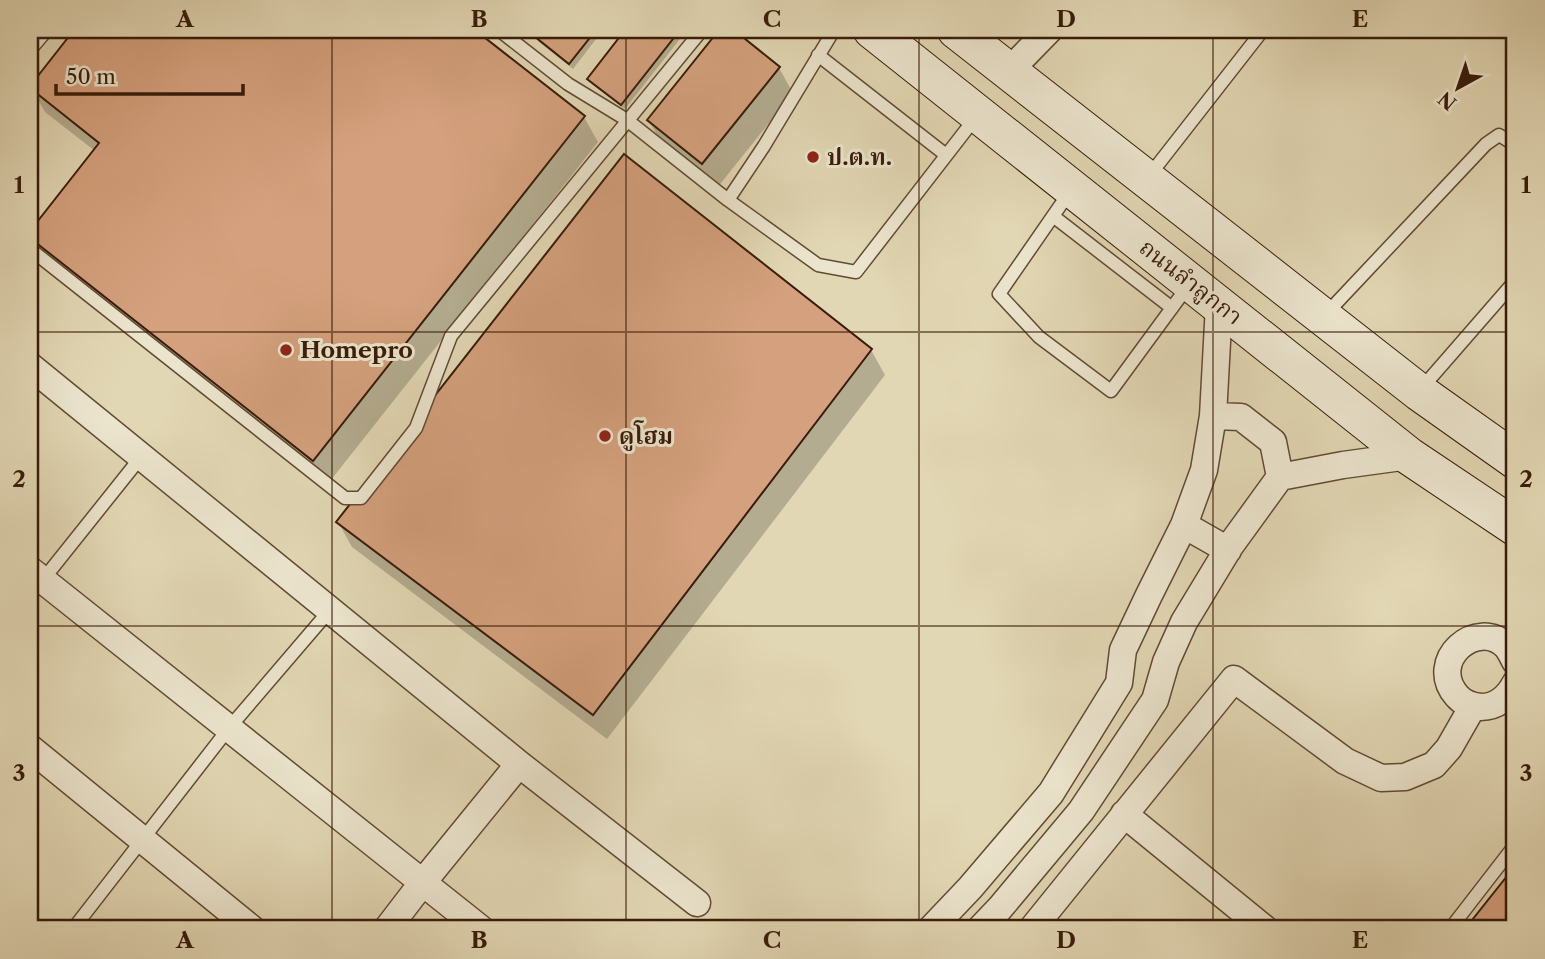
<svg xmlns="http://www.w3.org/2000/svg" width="1545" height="959" font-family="'Libre Caslon Text','Noto Serif Thai',serif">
<rect width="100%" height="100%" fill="#e2d7b4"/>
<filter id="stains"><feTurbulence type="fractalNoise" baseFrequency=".00286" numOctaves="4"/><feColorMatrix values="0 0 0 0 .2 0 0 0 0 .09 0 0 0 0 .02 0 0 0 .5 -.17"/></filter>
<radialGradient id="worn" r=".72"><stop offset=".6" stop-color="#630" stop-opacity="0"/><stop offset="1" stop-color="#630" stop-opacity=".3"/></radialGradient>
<!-- shadow -->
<path fill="#0003" d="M76,30H473L584,117L598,142L327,485L43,260L30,238V234L95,151L45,112L31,87Z
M541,30H603L573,69L539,42L536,36Z
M627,30H687L625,109L592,84L589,79Z
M721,30H731L779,68L793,93L717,188L663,145L649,121Z
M871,350L885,375L607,739L352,547L338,522Z
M1515,869V929H1467Z"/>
<!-- building -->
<path fill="#d4a07d" stroke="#381b08" stroke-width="2" d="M74,30H475L585,116L313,461L30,238V231L99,143L30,88V86Z
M539,30H596L569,64L534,36Z
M625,30H680L621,105L587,79Z
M719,30H734L780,67L702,164L647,120Z
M624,154L872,349L593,715L336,522Z
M1515,866V929H1465Z"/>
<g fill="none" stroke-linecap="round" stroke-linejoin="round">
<!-- service casing -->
<g stroke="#624a33" stroke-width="15">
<path id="service" d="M499,30L568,84L627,120L728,200
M834,30L764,146L728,200L818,265L856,272L976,117
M30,50L47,30
M818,55L946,155
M1149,176L1263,30
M1071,190L999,294L1039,337L1111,391L1188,286
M1053,216L1172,308
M30,249L345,498H361L416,428L451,336L702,30
M1326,314L1486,144L1499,135L1515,145
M1421,389L1515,281
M30,596L141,457
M73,929L229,728L330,610
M1450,929L1515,845"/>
</g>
<!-- minor casing -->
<g stroke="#624a33" stroke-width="29">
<path id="minor" d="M1009,71L1049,30
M30,366L519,764L697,903
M1213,416L1241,417L1273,442L1280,477
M1184,525L1228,550
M30,570L481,929
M1515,661C1513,657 1510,651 1507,647C1477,616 1426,661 1457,696C1463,703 1472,706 1481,707C1497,707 1508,697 1515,684
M30,748L252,929
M1124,814L1265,929
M387,929L423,882L519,764
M931,929L970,888L1051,793L1119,683L1123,650L1149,595L1184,525L1204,470L1213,416L1219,305
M980,929L1000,908L1081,811L1155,700L1166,662L1184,622L1230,546L1280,477L1343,465L1409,456
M1032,929L1234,679L1345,761L1381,778L1405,777L1434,765L1449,748L1473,706"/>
</g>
<!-- secondary casing -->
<g stroke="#381b08" stroke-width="39">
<path id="secondary" d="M872,30L1409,456L1515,527
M956,30L1419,392L1515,460"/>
</g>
<!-- service -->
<use href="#service" stroke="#ece5ce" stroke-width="12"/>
<!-- minor -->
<use href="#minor" stroke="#ece5ce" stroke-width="26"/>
<!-- secondary -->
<use href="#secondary" stroke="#ece5ce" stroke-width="37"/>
</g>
<!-- grid -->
<path fill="none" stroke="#381b08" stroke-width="2" stroke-opacity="0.55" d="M332,30V929M626,30V929M919,30V929M1213,30V929M30,332H1515M30,626H1515"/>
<!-- markers -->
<g fill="#8f2418" stroke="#ece5ce" stroke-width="2.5">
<circle cx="813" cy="157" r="7"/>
<circle cx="286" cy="350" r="7"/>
<circle cx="605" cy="436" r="7"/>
</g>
<g text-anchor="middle" stroke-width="6" stroke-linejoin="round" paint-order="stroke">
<!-- poi labels -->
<g font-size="23" font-weight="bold" fill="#381b08" stroke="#ece5ce" text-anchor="start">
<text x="827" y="165">ป.ต.ท.</text>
<text x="300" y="358">Homepro</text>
<text x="619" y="444">ดูโฮม</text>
</g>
<!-- street labels -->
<g font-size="23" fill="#381b08" stroke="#ece5ce">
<text transform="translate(1191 282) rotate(38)" y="8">ถนนลำลูกกา</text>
</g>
</g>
<!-- margin -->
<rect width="1545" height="959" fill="none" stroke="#e2d7b4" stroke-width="77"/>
<!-- north arrow -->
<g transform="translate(1458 88) rotate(220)" stroke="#ece5ce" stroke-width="5" paint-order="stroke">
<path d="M0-5L12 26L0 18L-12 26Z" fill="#381b08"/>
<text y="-10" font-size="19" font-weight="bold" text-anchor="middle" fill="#381b08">N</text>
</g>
<!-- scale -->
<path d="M56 84v10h187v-10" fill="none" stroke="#381b08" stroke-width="3.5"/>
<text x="66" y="84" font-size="21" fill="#381b08" stroke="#ece5ce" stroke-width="5" paint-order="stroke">50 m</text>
<rect x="38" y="38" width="1468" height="882" fill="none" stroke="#381b08" stroke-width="2.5"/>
<g font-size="23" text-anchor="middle" font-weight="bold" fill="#381b08">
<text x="185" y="27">A</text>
<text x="479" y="27">B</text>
<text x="772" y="27">C</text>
<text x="1066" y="27">D</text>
<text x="1360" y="27">E</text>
<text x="19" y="193">1</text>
<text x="1526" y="193">1</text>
<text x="19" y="487">2</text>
<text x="1526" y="487">2</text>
<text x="19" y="781">3</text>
<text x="1526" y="781">3</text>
<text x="185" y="948">A</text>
<text x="479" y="948">B</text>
<text x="772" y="948">C</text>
<text x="1066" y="948">D</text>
<text x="1360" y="948">E</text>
</g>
<rect width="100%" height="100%" filter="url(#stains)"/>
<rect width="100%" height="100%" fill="url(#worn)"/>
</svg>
